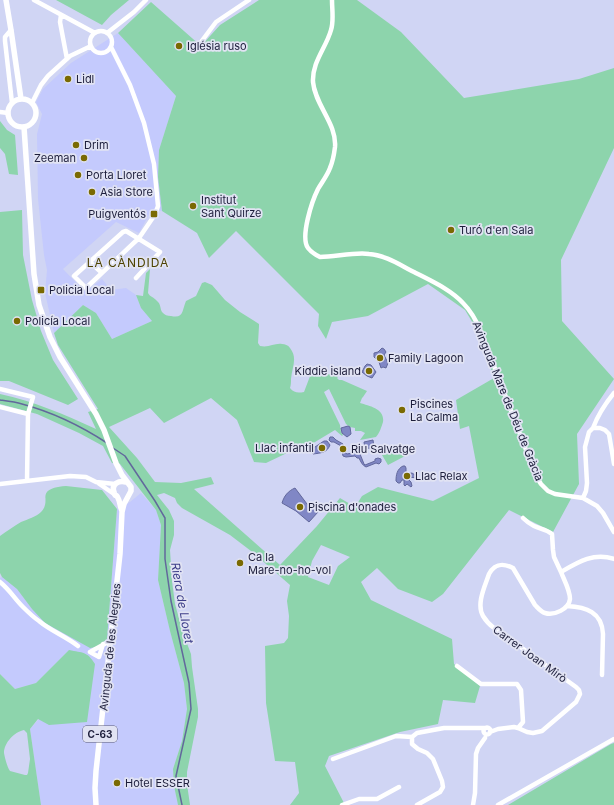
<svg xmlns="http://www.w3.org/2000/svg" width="614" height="805" font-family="Inter,sans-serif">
<rect width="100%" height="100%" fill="#d0d5f4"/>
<!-- built -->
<path fill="#c4cafd" d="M118,33L176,96L159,150L158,177L162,211L152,209L139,233L116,222L63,269L85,292L102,279L111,290L126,288L136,295L141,308L152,321L112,339L96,313L83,305L54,333L52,324L45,293L47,270L44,255L38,199L37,134L42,114L36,102L43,89L71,63Z
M141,493L156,510L161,525L158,580L170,631L184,683L187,709L182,741L173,769L174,786L178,805H41L30,729L39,719L69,650L36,683L15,689L0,674V578L2,577L17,589L32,609L107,639L117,509L130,502Z"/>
<!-- green -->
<path fill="#8dd4ac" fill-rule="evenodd" d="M56,0H129L111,15L102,25Z
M259,0H357L401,32L464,98L579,79L614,68V148L561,260L562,321L614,379L577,434L579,484L553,532L509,510L443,594L432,602L398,589L377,568L361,582L371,600L452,639L454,664L480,686L475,703L443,700L438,724L400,732L329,756L325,766L345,805H290L299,793L295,762L275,761L266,703L265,646L284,643L288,638L289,616L287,601L290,585L251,551L230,535L182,508L177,503L175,498L164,493L157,495L169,510L174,521V535L170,550L172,581L175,604L183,633L191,654L192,667L198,709V717L187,772V784L190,805H178L174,786L173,769L182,741L187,709L184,683L170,631L158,580L161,525L156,510L120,464L112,463L103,446L79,433L37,414L0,404V394C34,401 65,415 96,429L88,412L98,409L58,345L54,333L83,305L96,313L112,339L152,321L141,308L136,295L143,296L146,273L150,269L148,293C150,297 154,297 157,301C161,304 160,309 162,312C165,315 167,316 171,316C184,319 182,310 186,301L196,296L202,283L205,282L212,285L225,300L240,312L259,324V326L258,343L260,346C269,348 274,343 282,344C285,344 288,345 290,348C298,358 292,367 291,379C291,382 291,385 290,388C294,393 298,393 304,392L312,371L314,374L317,376C324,375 332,372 338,377L337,378L339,380H342L367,391L363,397L362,398L360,403C370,406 385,409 383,422C381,428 380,432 376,437L360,440L365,433L361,431H355V428L350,427L346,424L329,389L324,392L340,425L341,432L343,435L342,436L335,430L310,445L287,453L266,463L254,462L237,420L211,398L164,423L150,408L109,427L137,458L155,482L181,483L211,477L214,484L194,489L280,565L317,526L340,498L355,507L362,496L378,487L433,501L479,478L469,426L460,429L456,400L494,378L477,330L465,310L428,284L368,316L332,322L326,339L318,326L319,314L236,231L209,258L197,233L162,211L158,177L159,150L176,96L118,33L151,2L201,46L220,25ZM321,545L350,557L338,566L329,585L308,577L312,561Z
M0,121L7,130L15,135L18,175L9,174L5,154L0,148Z
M22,210L23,255L32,300L41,331L53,360L78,399L68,405L9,381H0V212Z
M394,452L407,455L388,465L382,455Z
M66,486L102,490L117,509L107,639L97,647L90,648L45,623L32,609L17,589L2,577L0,573V536C7,531 14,526 21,522C28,519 36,517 41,512C53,500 33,489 66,486Z
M69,650C83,653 87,651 95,664L87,722L49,725L38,719L30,729L41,805H0V674L15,689L36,683ZM24,730L27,733L30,759L28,773L27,775H25L10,771C7,767 5,758 4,753C4,743 14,732 24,730Z
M614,743V805H508L611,744Z"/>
<!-- water -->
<path fill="#8087c5" stroke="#62689c" d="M382,348L384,349L386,352L384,355L388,363L386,368L383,367L381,368L379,362L374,357V353L378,352Z
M367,364L371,365L376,372L372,378L367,376L362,372L365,366Z
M348,426L350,427L351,434L347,437L342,433L341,428Z
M330,437H333L336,440L343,444C343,447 343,452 347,454L357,452L360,454L364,464L365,465L375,461V459L378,458L381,459V462L379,464L376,463L366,467C362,465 361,462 359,458H357L355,456L346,457L343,456L341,446L334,442H331L329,440Z
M373,440L374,447L365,449L364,442Z
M324,441H327L330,445C327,453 320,453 313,454L311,451L312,449Z
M403,466H405L406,468V474L412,473L418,477V478L408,477L407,478L411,482L412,486L411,487L407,484L405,486L404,485V480H402L400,483H398L396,481C396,475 397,469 403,466Z
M295,488L307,504L318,512L309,522L296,511L282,503C284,496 288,491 295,488Z"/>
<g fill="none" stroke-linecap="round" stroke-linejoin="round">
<!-- stream -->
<path stroke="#62689c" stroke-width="1.5" d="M0,400C7,401 15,402 22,404C52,412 81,426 107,443
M113,448L125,456L155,501L165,518V559L171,601L189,683L191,709L176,776L182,805"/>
<!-- minor -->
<path stroke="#fff" stroke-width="4.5" d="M34,0L95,33
M332,0C332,10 334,21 331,30C326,48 312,62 313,82C315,105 337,124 335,147C334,155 333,161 330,168C327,176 322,182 318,189C312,201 300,237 308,248C311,252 316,255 320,257C335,257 354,252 369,254C385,255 400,265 414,272C431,281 450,289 463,303C471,311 477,322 481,332L536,476L541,484L548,491L555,494L583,498L597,506L603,513L614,532
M61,15L60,22L67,59
M11,30L5,37V41L12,103
M90 42a11 11 0 1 1 22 0a11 11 0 1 1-22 0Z
M107,33L134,12L146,0
M201,42L216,22L249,0
M111,47L130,85L144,123L154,164L158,206L157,209L154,216L139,238L86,288L74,276L123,232L126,231L160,252L136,278
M32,103L41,85L48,76L70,56L91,46
M0,112L8,113
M90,262L102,273
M0,389L33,397L28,414L27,481
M0,407L28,414
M593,428C598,415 605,404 614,393
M98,483L114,494
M0,484L70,476L86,477L96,482L115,484
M583,498L586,491L587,483L585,447L589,432L593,428H600L605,430L609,434L614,464
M523,518C526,521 530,524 534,526C540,529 546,529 552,534L553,550L554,557L561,572
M0,582C10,590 14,598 23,607C28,612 33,617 39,621C51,631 65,636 78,646
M567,606C586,607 602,612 603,634L602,675
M90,652L99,657L103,644
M90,652L110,641
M457,666L481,684H517L521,690L523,722L518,728
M483.5 731a3.5 3.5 0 1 1 7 0a3.5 3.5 0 1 1-7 0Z
M490,732L498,729L514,727L518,728L527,732L533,733L542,731L576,702L580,694L579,690L576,687L494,628C490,625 486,621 483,616C476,604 485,586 489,574C495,563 503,563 513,568L535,605C538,608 541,612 545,613C554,616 569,609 570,599C570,590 564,580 561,572C578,562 594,552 614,559
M333,759L396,736L412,737
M342,805L359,799H377L399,787
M417,805L440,792L443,787L442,781L433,759L427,753L418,749L412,744V737L417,733L444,728H486
M473,805L475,793L476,754L478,748L485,738
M498,805L614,739"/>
<!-- major -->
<path stroke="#fff" stroke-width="5.5" d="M6,0L11,30L21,99
M8 113a14 14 0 1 1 28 0a14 14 0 1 1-28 0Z
M24,127L34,274L39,305L50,337L60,357L96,414L104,430L116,463L122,475L131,487V491L124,504L122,512L120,554L96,771L95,788L96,805
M122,511C120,507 120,501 118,498C115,492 116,499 114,492C111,484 119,480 126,482"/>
</g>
<!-- markers -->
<g fill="#7a6a02" stroke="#e1e3f3" stroke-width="1.5">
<circle cx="179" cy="46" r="4"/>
<circle cx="68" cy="79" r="4"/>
<circle cx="76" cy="145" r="4"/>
<circle cx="84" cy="158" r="4"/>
<circle cx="78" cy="175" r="4"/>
<circle cx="92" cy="192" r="4"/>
<circle cx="193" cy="206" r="4"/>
<rect x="150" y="210" width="8" height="8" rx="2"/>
<circle cx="451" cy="230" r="4"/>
<rect x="37" y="286" width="8" height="8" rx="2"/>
<circle cx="17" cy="321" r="4"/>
<circle cx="380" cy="358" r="4"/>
<circle cx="369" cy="371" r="4"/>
<circle cx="402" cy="410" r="4"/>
<circle cx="322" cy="448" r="4"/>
<circle cx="343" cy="449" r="4"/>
<circle cx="407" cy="476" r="4"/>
<circle cx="300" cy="507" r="4"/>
<circle cx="240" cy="563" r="4"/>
<circle cx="117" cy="783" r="4"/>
</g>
<g text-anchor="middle" stroke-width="3.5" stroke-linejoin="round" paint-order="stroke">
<!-- shield labels -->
<rect fill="#e1e3f3" stroke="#585972" stroke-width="1" x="83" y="726" width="34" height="16" rx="3"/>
<g font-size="10" font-weight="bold" fill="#1d1e3b">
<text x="100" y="738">C-63</text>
</g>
<!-- poi labels -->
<g font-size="11" fill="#1d1e3b" stroke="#e1e3f3" text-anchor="start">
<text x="187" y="50">Iglésia ruso</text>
<text x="76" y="83">Lidl</text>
<text x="84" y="149">Drim</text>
<text x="76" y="162" text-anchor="end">Zeeman</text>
<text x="86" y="179">Porta Lloret</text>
<text x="100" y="196">Asia Store</text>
<text x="201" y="204">Institut<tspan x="201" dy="13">Sant Quirze</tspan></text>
<text x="146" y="218" text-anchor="end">Puigventós</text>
<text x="459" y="234">Turó d'en Sala</text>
<text x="49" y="294">Policia Local</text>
<text x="25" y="325">Policía Local</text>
<text x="388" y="362">Family Lagoon</text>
<text x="361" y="375" text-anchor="end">Kiddie island</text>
<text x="410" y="408">Piscines<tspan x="410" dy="13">La Calma</tspan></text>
<text x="314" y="452" text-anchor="end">Llac infantil</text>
<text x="351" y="453">Riu Salvatge</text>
<text x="415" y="480">Llac Relax</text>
<text x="308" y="511">Piscina d'onades</text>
<text x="248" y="561">Ca la<tspan x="248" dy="13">Mare-no-ho-vol</tspan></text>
<text x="125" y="787">Hotel ESSER</text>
</g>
<!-- street labels -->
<g font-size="11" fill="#1d1e3b" stroke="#e1e3f3">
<text transform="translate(508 401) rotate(68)" y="4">Avinguda Mare de Déu de Gràcia</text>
<text transform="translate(110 647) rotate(-84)" y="4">Avinguda de les Alegries</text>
<text transform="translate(530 654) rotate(36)" y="4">Carrer Joan Mirò</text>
</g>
<!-- neighbourhood labels -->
<g font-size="12" letter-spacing="1" fill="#4d4200" stroke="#e1e3f3">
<text x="128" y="267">LA CÀNDIDA</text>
</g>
<!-- water labels -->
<g font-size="12" font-style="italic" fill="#3c3d89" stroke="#e1e3f3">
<text transform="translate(182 603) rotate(80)" y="4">Riera de Lloret</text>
</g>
</g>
</svg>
